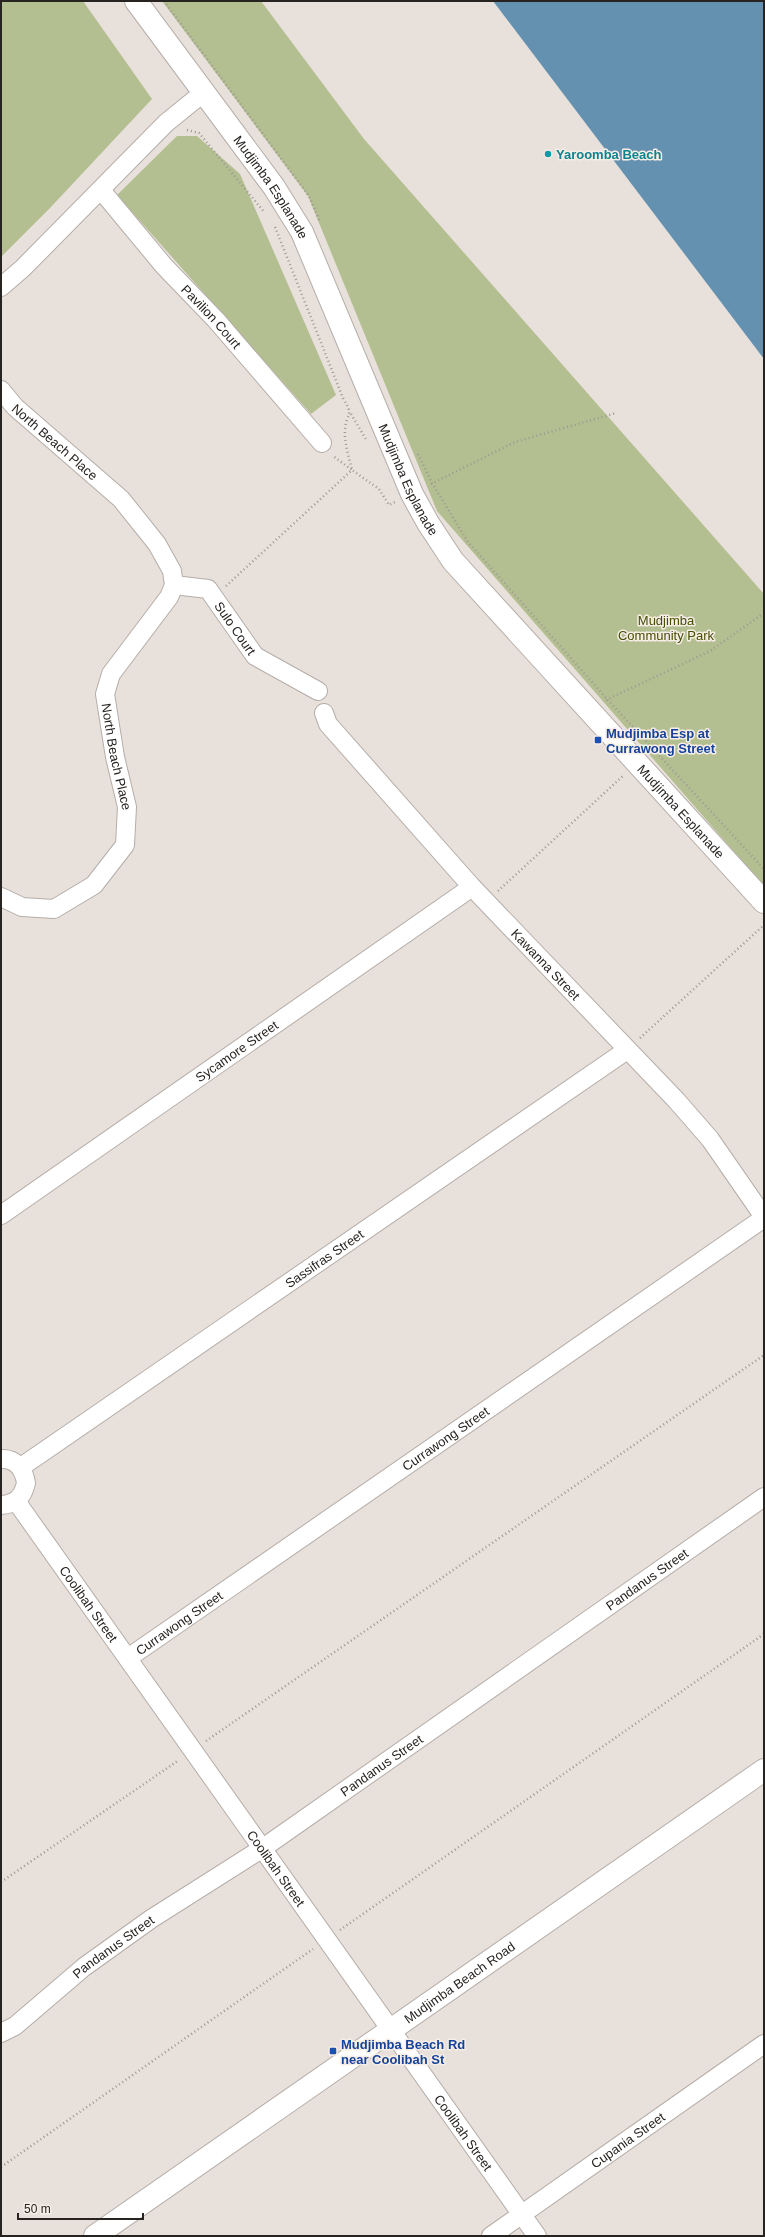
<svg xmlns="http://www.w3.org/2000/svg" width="765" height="2237" font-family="Arial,sans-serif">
<rect width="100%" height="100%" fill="#e8e0da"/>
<!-- green -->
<path fill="#b4bf91" d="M1,1H83L152,99L50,208L1,257Z
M162,1H261L364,139L764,594V886L437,511L308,196Z
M177,136H197L240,174L336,395L311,414L117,195Z"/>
<!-- water -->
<path fill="#6491b0" d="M493,1H764V359Z"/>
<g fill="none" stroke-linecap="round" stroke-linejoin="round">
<!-- street casing -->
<g stroke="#b5ada8" stroke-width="20">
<g id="street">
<path id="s1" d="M101,190L164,266L216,320L322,443"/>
<path d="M1,287L23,268L166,123L203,93"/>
<path id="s2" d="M1,390L15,407L121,499L157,544L172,571L174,585L169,597L111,674L105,694L115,757L127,807L125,845L94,885L54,909L22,907L1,897"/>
<path id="s3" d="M174,585L208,589L255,656L318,691"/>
<path id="s4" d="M324,713L328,724L472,887L676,1100L710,1139L764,1217"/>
<path id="s5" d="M1,1215L472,887"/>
<path d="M1,1459C16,1458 24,1470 26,1483C23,1497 16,1504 1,1505"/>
<path id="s6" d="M21,1467L627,1050"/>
<path id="s7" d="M16,1501L537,2236"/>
<path id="s8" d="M128,1658L764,1218"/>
<path id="s9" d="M1,2033L15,2026L84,1967L151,1919L263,1848L764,1497"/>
<path id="s10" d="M491,2236L764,2044"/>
</g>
</g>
<!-- secondary casing -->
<g stroke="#b5ada8" stroke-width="24">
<g id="secondary">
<path id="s11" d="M136,1L274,187L302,232L412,494L428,523L453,561L764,902"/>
<path id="s12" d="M95,2236L764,1770"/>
</g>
</g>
<!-- path -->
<path stroke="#9e9793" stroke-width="2.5" stroke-dasharray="1 3" stroke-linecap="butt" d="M164,1L309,196L320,222
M187,130L199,133L265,213
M275,227L343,398C355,418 346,412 345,430C344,443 349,457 352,470L379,489L389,505L395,502
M351,414L367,441
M418,454L432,483L468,542L607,699L764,869
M431,484L515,442L616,413
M226,586L352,470L333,456
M606,700L710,651L764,613
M498,891L624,775
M640,1038L764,925
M206,1741L764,1355
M1,1882L179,1760
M340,1930L764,1634
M1,2167L313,1949"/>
<!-- street -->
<use href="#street" stroke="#fff" stroke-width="18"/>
<!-- secondary -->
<use href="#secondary" stroke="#fff" stroke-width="22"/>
</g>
<!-- markers -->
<circle fill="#0f9aa8" stroke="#f6ede7" stroke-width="1.5" cx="548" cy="154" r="4"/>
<g fill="#1a4fb4" stroke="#f6ede7" stroke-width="1.5">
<rect x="594" y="736" width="8" height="8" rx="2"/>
<rect x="329" y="2047" width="8" height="8" rx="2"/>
</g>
<g text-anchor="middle" stroke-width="3" stroke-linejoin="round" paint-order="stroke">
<!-- culture labels -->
<g font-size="13" font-weight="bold" fill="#0d838f" stroke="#f6ede7" text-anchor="start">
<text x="556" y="159">Yaroomba Beach</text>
</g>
<!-- street labels -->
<g font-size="13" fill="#272321" stroke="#f6ede7">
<text dy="5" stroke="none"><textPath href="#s11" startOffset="230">Mudjimba Esplanade</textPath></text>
<text dy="5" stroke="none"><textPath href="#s1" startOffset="168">Pavilion Court</textPath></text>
<text dy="5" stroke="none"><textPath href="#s2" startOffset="75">North Beach Place</textPath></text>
<text dy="5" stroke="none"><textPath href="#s11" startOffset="554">Mudjimba Esplanade</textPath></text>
<text dy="5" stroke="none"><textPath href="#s3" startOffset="82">Sulo Court</textPath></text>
<text dy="5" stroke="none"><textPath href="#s2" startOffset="459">North Beach Place</textPath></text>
<text dy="5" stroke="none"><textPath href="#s11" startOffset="986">Mudjimba Esplanade</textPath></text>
<text dy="5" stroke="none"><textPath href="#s4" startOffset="336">Kawanna Street</textPath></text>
<text dy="5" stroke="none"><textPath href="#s5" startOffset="287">Sycamore Street</textPath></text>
<text dy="5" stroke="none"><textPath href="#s6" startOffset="368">Sassifras Street</textPath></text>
<text dy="5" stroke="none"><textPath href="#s8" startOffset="386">Currawong Street</textPath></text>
<text dy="5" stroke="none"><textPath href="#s9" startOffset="790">Pandanus Street</textPath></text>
<text dy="5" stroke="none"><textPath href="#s7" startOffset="126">Coolibah Street</textPath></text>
<text dy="5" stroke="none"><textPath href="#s8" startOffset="62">Currawong Street</textPath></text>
<text dy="5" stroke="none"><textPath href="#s9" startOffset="466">Pandanus Street</textPath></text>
<text dy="5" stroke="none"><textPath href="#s7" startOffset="450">Coolibah Street</textPath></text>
<text dy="5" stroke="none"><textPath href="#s9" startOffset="142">Pandanus Street</textPath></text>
<text dy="5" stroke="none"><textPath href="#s12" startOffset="444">Mudjimba Beach Road</textPath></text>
<text dy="5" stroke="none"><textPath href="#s7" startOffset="774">Coolibah Street</textPath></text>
<text dy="5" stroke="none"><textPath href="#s10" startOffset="167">Cupania Street</textPath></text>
</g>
<!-- park labels -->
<g font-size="13" fill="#445000" stroke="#f6ede7">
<text x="666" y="625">Mudjimba<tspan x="666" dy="15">Community Park</tspan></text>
</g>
<!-- transit labels -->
<g font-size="13" font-weight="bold" fill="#164399" stroke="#f6ede7" text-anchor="start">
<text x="606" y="738">Mudjimba Esp at<tspan x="606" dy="15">Currawong Street</tspan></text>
<text x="341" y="2049">Mudjimba Beach Rd<tspan x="341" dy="15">near Coolibah St</tspan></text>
</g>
</g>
<!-- border -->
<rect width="765" height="2237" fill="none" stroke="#272321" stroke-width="4"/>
<!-- scale -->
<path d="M18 2213v6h125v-6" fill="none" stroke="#272321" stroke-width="2"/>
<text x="24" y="2213" font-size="12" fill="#272321" stroke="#f6ede7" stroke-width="3" paint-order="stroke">50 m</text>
</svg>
